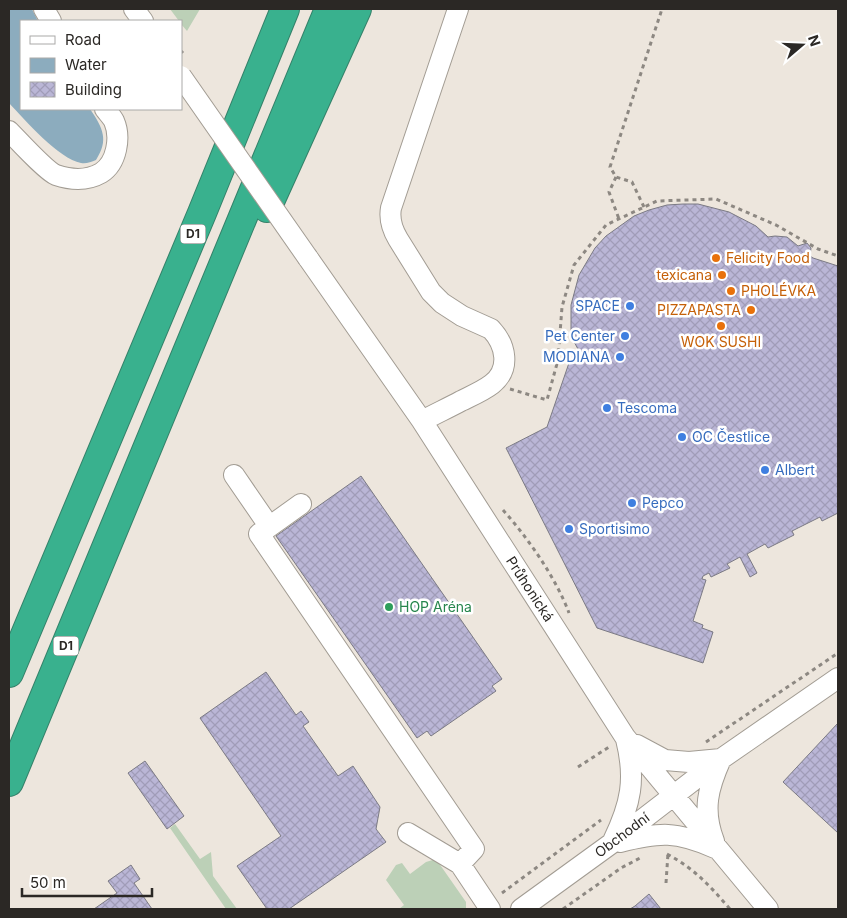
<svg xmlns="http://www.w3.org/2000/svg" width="847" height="918" font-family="Inter,sans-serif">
<defs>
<pattern id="building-cross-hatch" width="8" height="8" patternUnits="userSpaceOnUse" patternTransform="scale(1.25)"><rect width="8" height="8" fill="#bab6d6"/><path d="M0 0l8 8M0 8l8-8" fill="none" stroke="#a09cb8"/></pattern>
</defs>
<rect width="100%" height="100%" fill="#ede6dd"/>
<!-- grass -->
<path fill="#bcd0b7" d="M170,9H200L187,31L181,24V21H179Z
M175,824L200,859L211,852L213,876L237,909H226L170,828Z
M436,859L466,902V909H399L404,905L386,880L396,865L402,863L410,874L426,862Z"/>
<!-- water -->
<path fill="#8cacbe" d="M9,9H32L38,21H21V109H90C103,128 109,140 96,160C91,162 86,164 81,163C59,159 25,120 9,103Z"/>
<!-- building -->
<path fill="url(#building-cross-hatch)" stroke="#7b7a84" d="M683,204H698L729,212L756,226L768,237L775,236L787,237L798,246L807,243L811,248L810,256L813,258L838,266V513L822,521L820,517L792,531L794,535L768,548L765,544L747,554L757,573L750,577L740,557L727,564L730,568L711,577L709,573L703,576L702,579L706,580L693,621L703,625L702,628L713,632L703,663L597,628L506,448L547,427L570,360L579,351L571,336V305L579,275L595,248L606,236L634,216L649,210L667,205Z
M361,476L502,679L492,686L496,691L431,736L427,731L417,738L276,536Z
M266,672L296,715L301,711L309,722L303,726L338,776L353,766L380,807L376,829L386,842L289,909H267L237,866L281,836L200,718Z
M838,723V833L783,782Z
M145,761L184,816L167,829L128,773Z
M131,865L140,879L134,883L152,909H94L117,893L108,881Z
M649,894L661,909H630L635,906Z"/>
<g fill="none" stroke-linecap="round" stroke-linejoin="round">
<!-- minor casing -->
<g stroke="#a29c93" stroke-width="22">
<path id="minor" d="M44,9L51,21
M134,9L143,21
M9,131C18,140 46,171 56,175C71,180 87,181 101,173C117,163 121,137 114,121C112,117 108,113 105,109
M308,258L422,421L625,737L768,909
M422,421C435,414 448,408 461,401C471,396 483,391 492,384C511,369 506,345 491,329L462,316L442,303L431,292L398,239C392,229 389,219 391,208L458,9
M234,475L269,526
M301,504L259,534L474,849L460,864
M637,745L665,760L689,762L721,759
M408,833L460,864L490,909
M613,841C631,804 636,779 626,739
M714,841C702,810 708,788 721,759
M620,842C660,832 676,831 715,848
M521,909L612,843L721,759L838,678"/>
</g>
<!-- highway casing -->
<g stroke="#348169" stroke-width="30">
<path id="highway" d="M267,208L357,9
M9,673L202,213L285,9
M9,782L329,9"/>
</g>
<!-- path -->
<path stroke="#8d8882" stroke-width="3" stroke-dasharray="4 4" stroke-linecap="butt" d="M181,51L183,53
M616,177L609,192L619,219
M644,207L632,182L616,177L610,167L662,9
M510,389L547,400L558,360L562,307L574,265L606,225L657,201L716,199L776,225L818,249L838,256
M503,510C528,538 556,578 569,613
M706,742L838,653
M578,767L609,747
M667,854C695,869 710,886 730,909
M666,883L668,853
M502,893L601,820
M563,909L621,868L640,858"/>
<!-- minor -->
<use href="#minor" stroke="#fff" stroke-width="20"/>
<!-- highway -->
<use href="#highway" stroke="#39b18e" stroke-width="28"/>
<!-- minor-bridge casing -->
<g stroke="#a29c93" stroke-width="22" stroke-linecap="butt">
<path id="minor-bridge" d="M181,76L308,258"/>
</g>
<!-- minor-bridge -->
<use href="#minor-bridge" stroke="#fff" stroke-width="20"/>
</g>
<!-- markers -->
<g fill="#e8710a" stroke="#fff" stroke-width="2">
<circle cx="716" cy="258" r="5"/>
<circle cx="722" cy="275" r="5"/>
<circle cx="731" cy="291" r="5"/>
<circle cx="751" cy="310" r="5"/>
<circle cx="721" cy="326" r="5"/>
</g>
<g fill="#3f7fe0" stroke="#fff" stroke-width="2">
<circle cx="630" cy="306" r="5"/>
<circle cx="625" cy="336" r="5"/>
<circle cx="620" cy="357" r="5"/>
<circle cx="607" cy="408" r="5"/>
<circle cx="682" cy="437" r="5"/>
<circle cx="765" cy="470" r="5"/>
<circle cx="632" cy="503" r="5"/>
<circle cx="569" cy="529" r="5"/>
</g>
<circle fill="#2e9e5b" stroke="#fff" stroke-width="2" cx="389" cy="607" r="5"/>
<g text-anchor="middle" stroke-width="5" stroke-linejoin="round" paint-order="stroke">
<!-- shield labels -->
<g fill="#fff" stroke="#6b6866" stroke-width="1">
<rect x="180.5" y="224.5" width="25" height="19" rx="4"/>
<rect x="53.5" y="636.5" width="25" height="19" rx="4"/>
</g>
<g font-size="12" font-weight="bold" fill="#2b2825">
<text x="193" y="238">D1</text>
<text x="66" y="650">D1</text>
</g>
<!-- food labels -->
<g font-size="14" fill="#c56008" stroke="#fff" text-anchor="start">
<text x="726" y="263">Felicity Food</text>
<text x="712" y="280" text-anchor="end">texicana</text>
<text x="741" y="296">PHOLÉVKA</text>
<text x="741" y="315" text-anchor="end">PIZZAPASTA</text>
<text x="721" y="347" text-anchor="middle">WOK SUSHI</text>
</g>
<!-- shop labels -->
<g font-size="14" fill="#366cbe" stroke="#fff" text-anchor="start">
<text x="620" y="311" text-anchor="end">SPACE</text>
<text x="615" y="341" text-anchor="end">Pet Center</text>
<text x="610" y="362" text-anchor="end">MODIANA</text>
<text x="617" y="413">Tescoma</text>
<text x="692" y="442">OC Čestlice</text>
<text x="775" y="475">Albert</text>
<text x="642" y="508">Pepco</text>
<text x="579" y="534">Sportisimo</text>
</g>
<!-- street labels -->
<g font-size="14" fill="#2b2825" stroke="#fff">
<text transform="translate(530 589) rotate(57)" y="5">Průhonická</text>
<text transform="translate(622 835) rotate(-37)" y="5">Obchodní</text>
</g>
<!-- leisure labels -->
<g font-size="14" fill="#27864d" stroke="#fff" text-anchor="start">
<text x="399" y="612">HOP Aréna</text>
</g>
</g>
<!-- border -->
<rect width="847" height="918" fill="none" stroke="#2b2825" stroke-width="20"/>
<!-- legend -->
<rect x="20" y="20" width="162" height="90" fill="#ffffff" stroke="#aaa9a8"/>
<rect x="30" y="36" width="25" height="8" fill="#ffffff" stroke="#aaa9a8"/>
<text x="65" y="45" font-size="15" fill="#2b2825">Road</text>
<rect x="30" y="58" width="25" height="15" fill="#8cacbe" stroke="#aaa9a8"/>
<text x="65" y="70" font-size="15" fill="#2b2825">Water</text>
<rect x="30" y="82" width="25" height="15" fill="url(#building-cross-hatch)" stroke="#aaa9a8"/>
<text x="65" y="95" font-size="15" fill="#2b2825">Building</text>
<!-- north arrow -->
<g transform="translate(802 45) rotate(71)" stroke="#ffffff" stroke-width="4" paint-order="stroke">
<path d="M0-4L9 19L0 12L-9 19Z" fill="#2b2825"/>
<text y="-8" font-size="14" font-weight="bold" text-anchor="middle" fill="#2b2825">N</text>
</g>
<!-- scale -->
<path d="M22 888v8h130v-8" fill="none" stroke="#2b2825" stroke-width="2.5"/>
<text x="30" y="888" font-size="15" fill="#2b2825" stroke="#ffffff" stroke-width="4" paint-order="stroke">50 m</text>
</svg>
